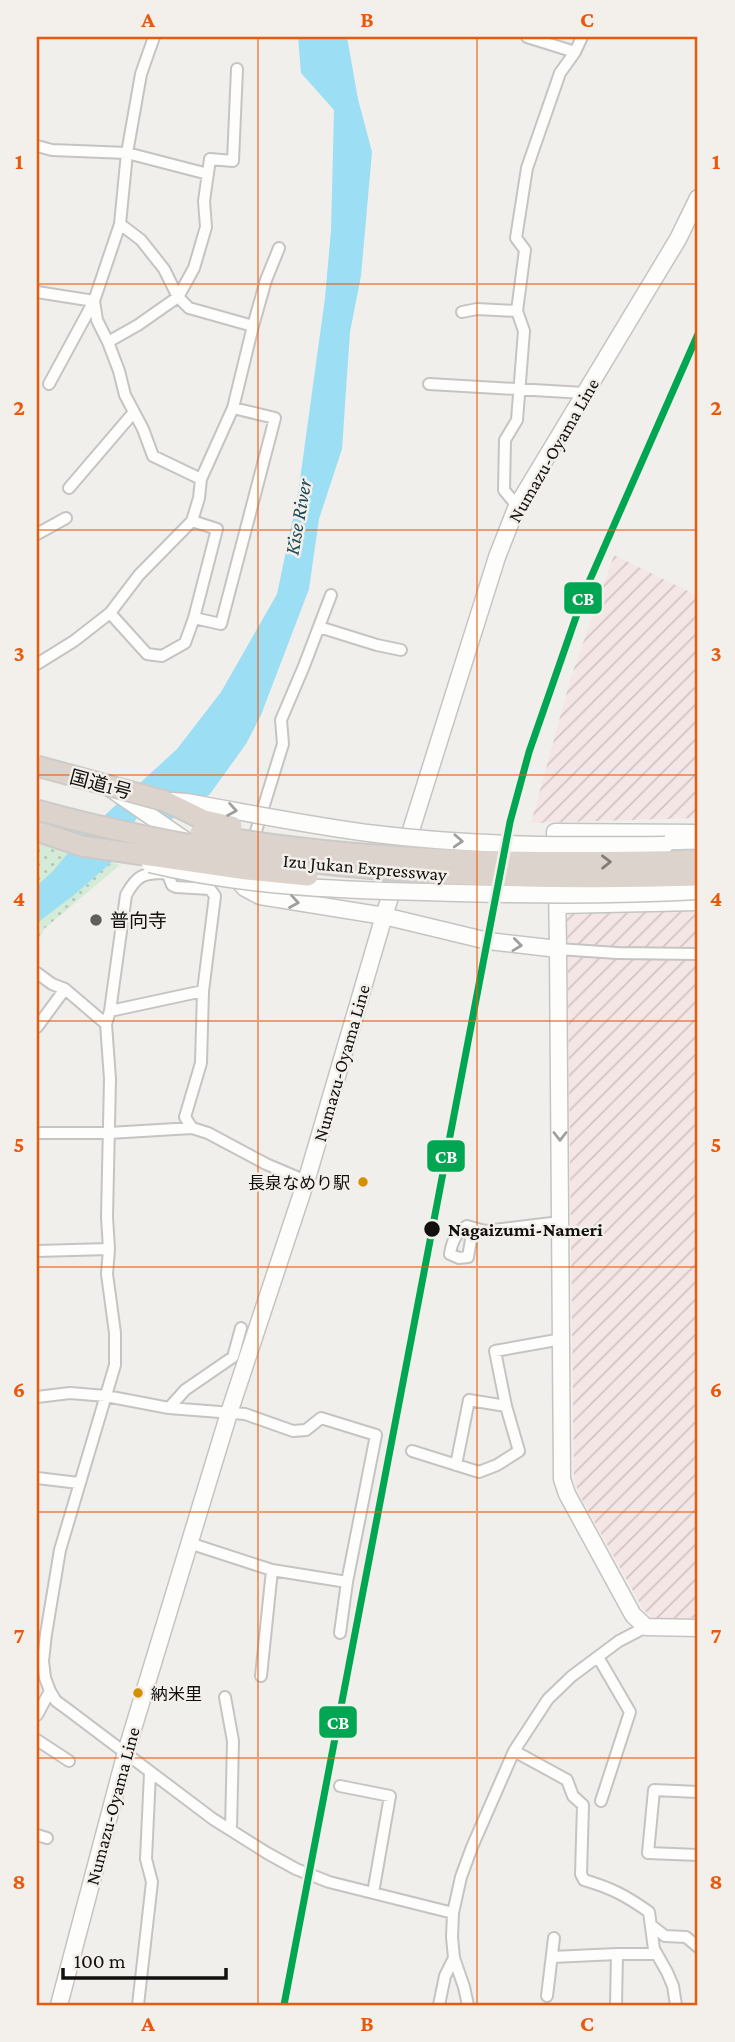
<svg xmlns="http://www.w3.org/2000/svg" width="735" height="2042" font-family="'Crimson Pro','Noto Sans JP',serif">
<defs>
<pattern id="industrial-furrows" width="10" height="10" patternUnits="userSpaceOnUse" patternTransform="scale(1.75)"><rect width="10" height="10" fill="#f5e6e6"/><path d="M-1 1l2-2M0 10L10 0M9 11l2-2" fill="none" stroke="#d1c4c4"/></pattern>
<pattern id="grass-dots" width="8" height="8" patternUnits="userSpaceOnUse" patternTransform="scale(1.75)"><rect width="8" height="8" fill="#d4ebd7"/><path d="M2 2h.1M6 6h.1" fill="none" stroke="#b5c8b7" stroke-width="1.8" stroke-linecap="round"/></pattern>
</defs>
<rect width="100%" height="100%" fill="#f1efec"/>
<!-- industrial -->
<path fill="url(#industrial-furrows)" d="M614,555L698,596V818L531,823L571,677Z
M698,910V1618H652L643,1609L579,1494L574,1479L567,918L573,912Z"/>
<!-- grass -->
<path fill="url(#grass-dots)" d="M37,840L120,865L44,929L37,944Z"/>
<!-- water -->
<path fill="#9cdff4" d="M298,37H347L358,99L372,152L361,276L350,332L342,449L319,519L309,589L261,715L246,744L210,794L154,831L155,820L139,814L130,831L128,848L74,895L37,923V886L54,870L81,837L177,749L221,692L277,594L298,494L325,298L331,230L334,110L301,73Z"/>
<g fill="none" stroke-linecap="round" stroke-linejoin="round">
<!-- stream -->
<path stroke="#9cdff4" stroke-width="3.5" d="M65,831L86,832"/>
<!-- street casing -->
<g stroke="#c6c4c2" stroke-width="14">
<path id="street" d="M154,37L141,74L127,153L120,224L94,301L97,320L108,342L119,371L125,395L143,429L153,456L201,479
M527,37L575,52
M37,146L52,150L127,153L208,174
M120,224L141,240L164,269L178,297L189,308L253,326
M37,292L94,301L49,384
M462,312L477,309L517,311
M108,342L138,325L178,297L194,268L206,227L204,201L210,159L233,161L237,69
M429,384L584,393
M69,488L134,412
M517,506L504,490L505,440L517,420L524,331L517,311L525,250L516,238L527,168L560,73L575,52L582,37
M37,534L66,518
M110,613L147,654L162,656L185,643L194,618L217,529L192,521
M194,618L221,624L275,418L233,408
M319,627L377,645L401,650
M37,664L74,641L110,613L139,575L192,521L199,498L201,479L233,408L253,326L266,280L279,248
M252,844L283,744L281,720L304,666L331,595
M167,872L172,885L176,887L210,889L215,896L203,991L201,1063L185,1117L192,1128
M165,873C143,873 137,875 126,895L110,1011L106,1024L110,1079L107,1217L109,1249L107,1274L115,1333V1365L60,1550L46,1634L43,1661L45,1678L50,1691L56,1701L67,1709L213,1819L267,1853L296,1869L329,1882L453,1913
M558,949L617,953L698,954
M37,973L52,984L65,989
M110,1011L203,991
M37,1027L65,989L106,1024
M37,1133H109L192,1128L208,1133L266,1164L306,1181
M473,1228L468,1257L459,1258L450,1254C452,1241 456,1233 467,1226L485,1231L560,1222
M37,1251L109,1249
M37,1397L70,1393L106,1396L169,1408L245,1414L293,1431L306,1430L321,1418L376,1435L347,1582L340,1633
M169,1408L185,1390L233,1357L241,1328
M412,1451L479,1472L497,1465L519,1451L506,1406L495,1351L562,1339
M456,1465L469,1400L506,1406
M37,1478L79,1483
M189,1543L272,1570L347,1582
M598,1657L630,1712L601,1801
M261,1676L272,1570
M225,1697L233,1741L231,1829
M37,1715L50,1691
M37,1740L69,1761
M514,1751L567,1780L573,1796L583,1805L581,1874L584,1880C611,1888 625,1895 649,1912L654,1949L667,1972L673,1986L676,2005
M340,1786L390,1796L373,1893
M698,1792L654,1790L648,1853L698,1855
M37,1835L47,1838
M652,1926L665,1936L686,1937L698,1947
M552,1957L617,1954
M547,1996L554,1938
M138,2005L152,1882L146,1859L150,1773
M439,2005L445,1976L454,1958
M468,2005L464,1987L454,1958L452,1937L453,1913L461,1877L472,1847L514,1751L548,1699L572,1676L619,1641L646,1627
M616,2005L617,1954H656"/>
</g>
<!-- secondary casing -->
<g stroke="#c6c4c2" stroke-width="19">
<path id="secondary" d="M111,789L188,842
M665,845L698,844
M556,856L555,832L698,833
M234,876L245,888L260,896L384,916L488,941L558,949L562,1479L567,1494L633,1615L646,1627L698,1628
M557,882L558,949
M558,905L698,902
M59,2005L126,1752L229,1413L308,1175L384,916L497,557L517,506L678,239L698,198"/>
</g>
<!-- highway casing -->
<g stroke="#cbcac8" stroke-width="23">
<path id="highway" d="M37,831L82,846"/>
</g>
<!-- street -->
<use href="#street" stroke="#fdfdfc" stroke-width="10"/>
<!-- secondary -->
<use href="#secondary" stroke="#fdfdfc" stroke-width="16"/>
<!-- highway -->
<use href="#highway" stroke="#ddd3cd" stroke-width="19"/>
<!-- secondary-bridge casing -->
<g stroke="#c6c4c2" stroke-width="19" stroke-linecap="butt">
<path id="secondary-bridge" d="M171,801L186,802C249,813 312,826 376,834C472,846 569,846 665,845
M150,864C240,886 334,890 426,892C517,895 607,896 698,891"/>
</g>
<!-- highway-bridge casing -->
<g stroke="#cbcac8" stroke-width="23" stroke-linecap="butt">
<path id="highway-bridge" d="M37,766L165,801L204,820L232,826
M37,810C255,870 474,883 698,876
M200,833C365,863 532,864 698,860
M82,846L247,870L308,876"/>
</g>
<!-- secondary-bridge -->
<use href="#secondary-bridge" stroke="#fdfdfc" stroke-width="16"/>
<!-- highway-bridge -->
<use href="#highway-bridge" stroke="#ddd3cd" stroke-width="19"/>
<!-- rail-1 casing -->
<g stroke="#f3efea" stroke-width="12">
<path id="rail-1" d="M284,2005L510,822L529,752L585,591L698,334"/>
</g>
<!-- rail-1 -->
<use href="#rail-1" stroke="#00a651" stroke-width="7"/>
</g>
<!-- one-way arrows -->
<defs><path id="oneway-chevron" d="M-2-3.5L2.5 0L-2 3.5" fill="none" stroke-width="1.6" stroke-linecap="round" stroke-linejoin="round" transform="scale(1.75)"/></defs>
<g stroke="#9f9f9d">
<use href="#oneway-chevron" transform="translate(232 810) rotate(10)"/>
<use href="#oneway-chevron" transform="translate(458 841) rotate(3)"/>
<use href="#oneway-chevron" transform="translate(294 902) rotate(9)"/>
<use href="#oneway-chevron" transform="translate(517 945) rotate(7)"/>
<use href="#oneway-chevron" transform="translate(560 1136) rotate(90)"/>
</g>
<use stroke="#827c78" href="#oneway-chevron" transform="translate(606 862) rotate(-1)"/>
<!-- grid -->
<path fill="none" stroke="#e8590c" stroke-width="2" stroke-opacity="0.55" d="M258,37V2005M477,37V2005M37,284H698M37,530H698M37,775H698M37,1021H698M37,1267H698M37,1512H698M37,1758H698"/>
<!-- markers -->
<circle fill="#605f5c" stroke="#f3efea" stroke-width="2.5" cx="96" cy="920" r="7"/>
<g fill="#d59002" stroke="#f3efea" stroke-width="2.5">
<circle cx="363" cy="1182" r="6"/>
<circle cx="138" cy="1693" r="6"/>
</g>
<circle fill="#12110f" stroke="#f3efea" stroke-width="2.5" cx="432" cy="1229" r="9"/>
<g text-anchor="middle" stroke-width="5" stroke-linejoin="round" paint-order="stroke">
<!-- bus labels -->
<g font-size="17" fill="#12110f" stroke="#f3efea" text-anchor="end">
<text x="350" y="1189">長泉なめり駅</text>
<text x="151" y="1700" text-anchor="start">納米里</text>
</g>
<!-- street labels -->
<g font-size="19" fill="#12110f" stroke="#f3efea">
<text transform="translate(553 450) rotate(-60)" y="7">Numazu-Oyama Line</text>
<text transform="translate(101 784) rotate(15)" y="7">国道1号</text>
<text transform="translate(365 867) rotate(5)" y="7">Izu Jukan Expressway</text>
<text transform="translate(341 1063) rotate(-74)" y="7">Numazu-Oyama Line</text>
<text transform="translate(112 1806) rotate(-75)" y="7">Numazu-Oyama Line</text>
</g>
<!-- poi labels -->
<g font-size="19" fill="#12110f" stroke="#f3efea" text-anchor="start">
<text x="110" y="927">普向寺</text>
</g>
<!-- stop labels -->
<g font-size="19" font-weight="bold" fill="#12110f" stroke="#f3efea" text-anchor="start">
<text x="448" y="1236">Nagaizumi-Nameri</text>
</g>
<!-- water labels -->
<g font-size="21" font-style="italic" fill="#1d4856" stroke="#f3efea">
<text transform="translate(298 517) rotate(-80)" y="7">Kise River</text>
</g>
</g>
<g stroke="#f3efea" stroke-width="2.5">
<rect x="563" y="581" width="40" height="34" rx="7" fill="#00a651"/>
<rect x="426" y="1139" width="40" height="34" rx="7" fill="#00a651"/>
<rect x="318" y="1705" width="40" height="34" rx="7" fill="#00a651"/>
</g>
<g font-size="19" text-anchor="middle" font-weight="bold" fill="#fff">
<text x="583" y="605">CB</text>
<text x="446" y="1163">CB</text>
<text x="338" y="1729">CB</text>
</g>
<!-- border -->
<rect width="735" height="2042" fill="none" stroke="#f3efea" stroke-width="77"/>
<!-- scale -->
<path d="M63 1968v10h163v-10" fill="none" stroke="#12110f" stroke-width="3.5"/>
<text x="74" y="1968" font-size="21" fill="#12110f" stroke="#f3efea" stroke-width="5" paint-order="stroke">100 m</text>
<rect x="38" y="38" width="658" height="1966" fill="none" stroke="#e8590c" stroke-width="2.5"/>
<g font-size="23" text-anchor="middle" font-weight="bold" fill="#e8590c">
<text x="148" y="27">A</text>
<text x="367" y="27">B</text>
<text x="587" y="27">C</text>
<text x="19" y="169">1</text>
<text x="716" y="169">1</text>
<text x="19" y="415">2</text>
<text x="716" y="415">2</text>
<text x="19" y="661">3</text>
<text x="716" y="661">3</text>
<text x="19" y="906">4</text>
<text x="716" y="906">4</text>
<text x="19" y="1152">5</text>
<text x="716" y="1152">5</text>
<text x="19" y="1397">6</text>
<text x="716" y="1397">6</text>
<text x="19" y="1643">7</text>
<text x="716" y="1643">7</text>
<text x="19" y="1889">8</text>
<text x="716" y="1889">8</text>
<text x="148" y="2031">A</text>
<text x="367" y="2031">B</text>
<text x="587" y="2031">C</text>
</g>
</svg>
